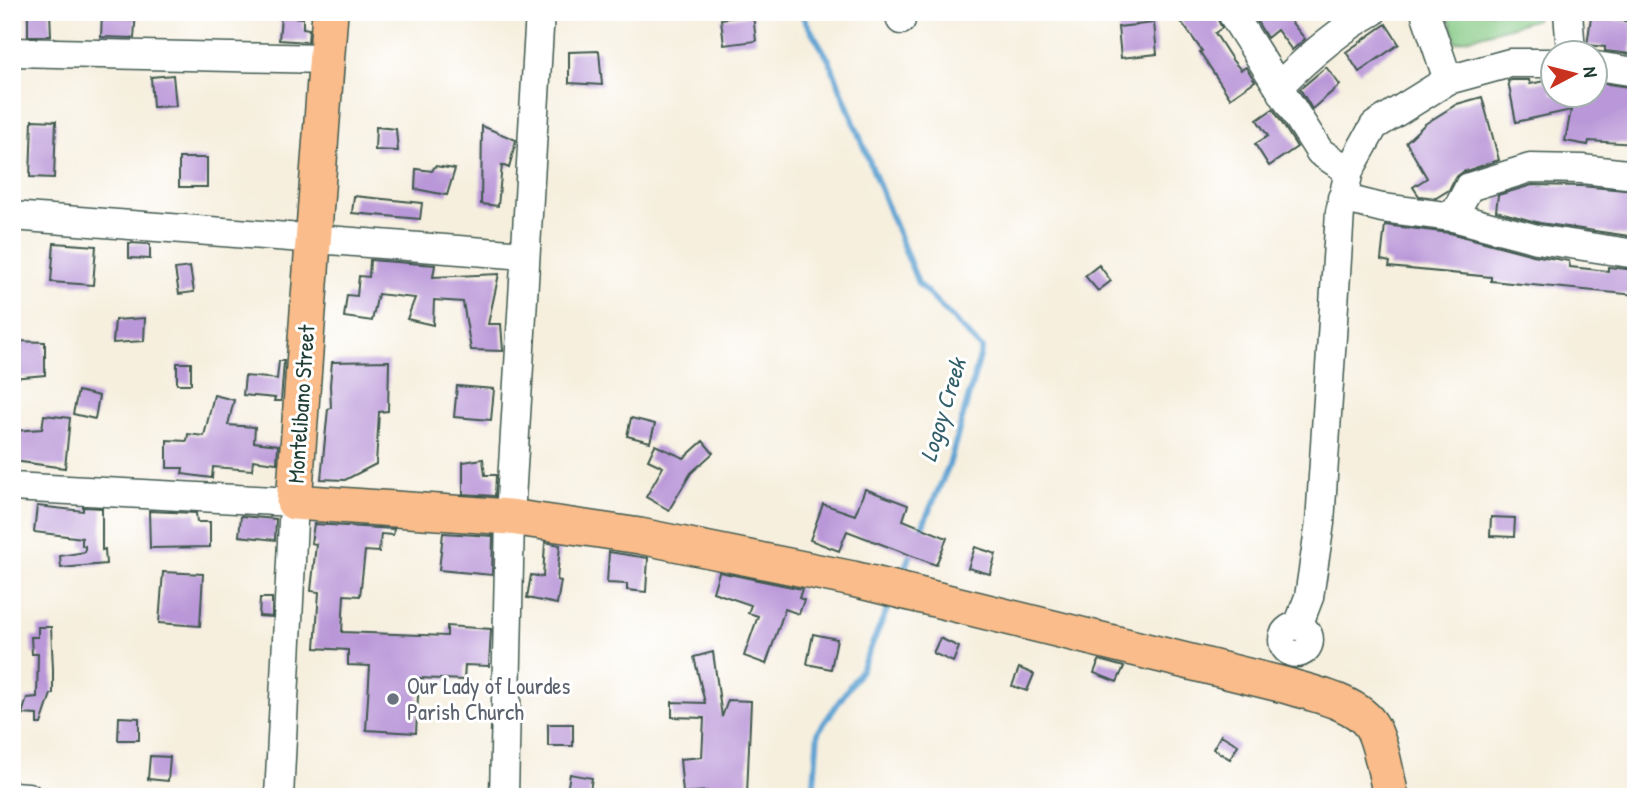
<svg xmlns="http://www.w3.org/2000/svg" width="1648" height="809" font-family="'Patrick Hand',sans-serif">
<rect width="100%" height="100%" fill="#fff"/>
<filter id="ink" filterUnits="userSpaceOnUse"><feTurbulence type="fractalNoise" baseFrequency=".0143" numOctaves="2"/><feDisplacementMap in="SourceGraphic" scale="14" xChannelSelector="R" yChannelSelector="G"/><feConvolveMatrix kernelMatrix="1 2 1 2 8 2 1 2 1" color-interpolation-filters="sRGB"/></filter>
<filter id="wash" filterUnits="userSpaceOnUse"><feTurbulence type="fractalNoise" baseFrequency=".00686" numOctaves="4" result="noise"/><feDisplacementMap in="SourceGraphic" scale="28" xChannelSelector="R" yChannelSelector="G"/><feGaussianBlur stdDeviation="1.57" result="paint"/><feColorMatrix in="noise" values="0 0 0 0 0 0 0 0 0 0 0 0 0 0 0 0 0 1.4 0 .05"/><feComposite in="paint" operator="in"/></filter>
<g filter="url(#wash)">
<rect width="100%" height="100%" fill="#f6efde"/>
<!-- green -->
<path fill="#83c882" stroke="#51825b" stroke-width="2" d="M1448,12H1535L1537,19L1456,42Z"/>
<g fill="none" stroke-linecap="round" stroke-linejoin="round">
<!-- stream -->
<path stroke="#5ca1d1" stroke-width="6" d="M800,12L829,60L918,283L982,349L949,465L919,534
M900,579L912,550
M813,797L818,732L861,670L892,598"/>
</g>
<g id="blocks">
<!-- building -->
<path fill="#ba97d8" d="M28,12H50L51,36H28Z
M102,12H136L134,38L101,37Z
M1179,12H1214L1222,28L1215,33L1233,61L1241,70L1246,67L1255,81L1230,98L1200,52L1202,51L1180,20H1184Z
M1261,12H1296L1289,19L1305,39L1292,50L1277,30L1267,38L1255,18Z
M753,15L756,41L724,45L721,19Z
M281,16L303,18V28L309,29L308,42L279,40Z
M1591,17L1633,22L1631,54L1605,51V47L1587,45Z
M1154,23L1157,54L1121,58L1118,27Z
M1386,24L1399,44L1359,72L1346,52Z
M599,51L602,85L569,83V52Z
M1326,67L1340,85L1312,109L1300,89Z
M173,75L176,106L153,107L151,77Z
M1512,80H1529L1530,84L1544,81L1550,86L1552,94H1595V86L1600,87L1601,83L1636,88V144L1589,141L1588,145L1565,141L1571,110L1516,122L1508,81Z
M1482,97L1499,160L1463,172L1455,178L1449,190L1436,198L1419,196L1413,187L1427,178L1406,142L1425,124L1457,104Z
M1273,109L1297,147L1269,166L1255,144L1268,136L1257,120Z
M32,120L56,121L54,178L30,177Z
M482,126L516,140L509,168L502,165L498,206L481,204Z
M376,127L396,129L398,151L375,150Z
M179,158H207V187H179Z
M435,166L455,169L447,195L415,189L416,169L432,171Z
M1532,185L1581,186L1636,191V237L1540,223L1496,211L1498,195Z
M354,196L422,203L420,219L352,213Z
M1385,225L1450,233L1533,255L1569,261L1570,267L1608,271V267L1636,270V295L1491,281V277L1389,267L1390,262L1381,260Z
M54,243L96,246L93,285L51,282Z
M129,243L150,244V259L129,258Z
M370,260L435,265L433,277L499,274L488,324H501L503,351L471,350L463,302L434,300L433,325L407,319L415,298L378,294L372,321L344,317L347,295L357,296L359,276L369,277Z
M1099,265L1111,281L1098,291L1085,276Z
M190,267L194,292L179,294L175,269Z
M145,318L144,341L113,343L115,320Z
M14,341L45,342V375L12,378Z
M279,361H284L281,401H274L275,398L243,395L245,376L277,379Z
M389,361L388,411L379,412L376,464L345,480L321,479L328,409L331,408L330,385L332,362Z
M177,363H191V384H177Z
M457,386L494,389L491,420L454,417Z
M78,391L99,396L95,419L73,414Z
M214,395L234,400L228,425L255,427L254,442L278,445L277,463L253,460L252,470L213,467L212,478L182,474L183,468H167V440L187,441L188,434L204,436Z
M44,415L70,418L65,468L14,461L13,431L42,429Z
M631,418L655,424L650,442L627,436Z
M703,441L713,453L691,473L669,510L646,497L663,467L648,460L655,445L684,458Z
M483,459L485,475H496L495,496L463,494V462Z
M865,489L908,505L903,520L947,538L936,565L847,531L839,551L810,540L823,504L855,515Z
M37,506L83,511V507L102,508V550L105,549L106,564L61,568L60,556L85,552V546H82V538L34,532Z
M149,511L196,513L197,522H210V547L150,548Z
M241,516L276,519L275,540L239,536Z
M1491,517L1515,518L1514,537L1490,536Z
M314,524L394,529L393,535L381,534L379,552L365,551L360,596L344,595L342,632L447,636V626L491,629L489,666L465,665L464,680L419,678L416,733L366,730L370,666L348,665V650L315,648L319,592L311,591L316,544L311,543Z
M443,533L493,536L492,575L439,570Z
M545,542L560,545L557,580L561,581L557,604L527,598L531,575L543,577Z
M975,547L996,554L990,574L968,568Z
M609,552L648,558L646,592L627,590V584L607,583Z
M163,572L203,574L200,626L159,623Z
M719,572L802,589L799,598L804,600L799,614L785,609L766,664L744,656L758,616L748,613L751,605L713,592Z
M260,598H272V617L259,616Z
M38,627H51L53,669V694H51L41,724H37V715L22,714L27,698L37,697L38,654H32L31,637H38Z
M813,634L837,639L831,669L807,664Z
M940,638L959,647L953,662L933,653Z
M713,652L722,717L728,700L751,701L747,794L708,797L707,791L683,793L680,759L702,757L704,718L672,717V702L705,703L694,657Z
M1099,660L1124,667L1117,682L1094,673Z
M1019,668L1034,674L1027,691L1012,686Z
M119,717L139,718V740H118Z
M548,724H573V746H548Z
M1221,735L1238,745L1230,759L1213,749Z
M150,756L170,757L168,781L148,779Z
M570,774L592,778L589,797H566Z"/>
</g>
</g>
<g filter="url(#ink)">
<use href="#blocks" fill-opacity="0" stroke="#3f584e" stroke-width="2"/>
<g fill="none" stroke-linecap="round" stroke-linejoin="round">
<!-- minor casing -->
<g stroke="#3f584e" stroke-width="31">
<path id="minor" d="M901,12V20
M1231,12L1320,152L1349,171
M1425,12L1448,80
M1568,12L1571,52
M12,52L325,59
M1596,66L1636,72
M1279,86C1307,58 1337,31 1372,12
M1342,198L1382,208L1453,217L1537,239L1636,254
M12,216L525,255
M1453,217L1469,187L1530,168L1582,169L1636,175
M12,487L294,502L279,797
M1298,626L1309,597L1320,523L1340,212L1349,171L1374,126L1448,80L1510,63H1554
M1283 640a13 13 0 1 1 26 0a13 13 0 1 1-26 0Z
M12,796L28,797
M504,797L510,517L540,12"/>
</g>
<!-- major casing -->
<g stroke="#3f584e" stroke-width="38">
<path id="major" d="M330,12L294,502L510,517L640,536L853,579L1284,685C1310,693 1358,702 1372,727C1381,743 1387,778 1391,797"/>
</g>
<!-- minor -->
<use href="#minor" stroke="#fff" stroke-width="28"/>
<!-- major -->
<use href="#major" stroke="#f9bc8a" stroke-width="35"/>
</g>
</g>
<!-- markers -->
<circle fill="#6b7280" stroke="#fff" stroke-width="2.5" cx="393" cy="699" r="7"/>
<g text-anchor="middle" stroke-width="6" stroke-linejoin="round" paint-order="stroke">
<!-- street labels -->
<g font-size="23" fill="#1f3d34" stroke="#fff">
<text transform="translate(301 404) rotate(-86)" y="8">Montelibano Street</text>
</g>
<!-- worship labels -->
<g font-size="23" fill="#5b616d" stroke="#fff" text-anchor="start">
<text x="407" y="694">Our Lady of Lourdes<tspan x="407" dy="26">Parish Church</tspan></text>
</g>
<!-- water labels -->
<g font-size="24" font-style="italic" fill="#34606b" stroke="#fff">
<text transform="translate(943 410) rotate(-73)" y="8">Logoy Creek</text>
</g>
</g>
<!-- margin -->
<rect width="1648" height="809" fill="none" stroke="#fff" stroke-width="42"/>
<!-- north arrow -->
<g transform="translate(1574 74) rotate(83)"><circle r="33" fill="#ffffff" stroke="#a5b1ae" stroke-width="2"/>
<path d="M0-5L12 26L0 18L-12 26Z" fill="#c8321e"/>
<text y="-10" font-size="19" font-weight="bold" text-anchor="middle" fill="#1f3d34">N</text>
</g>
</svg>
